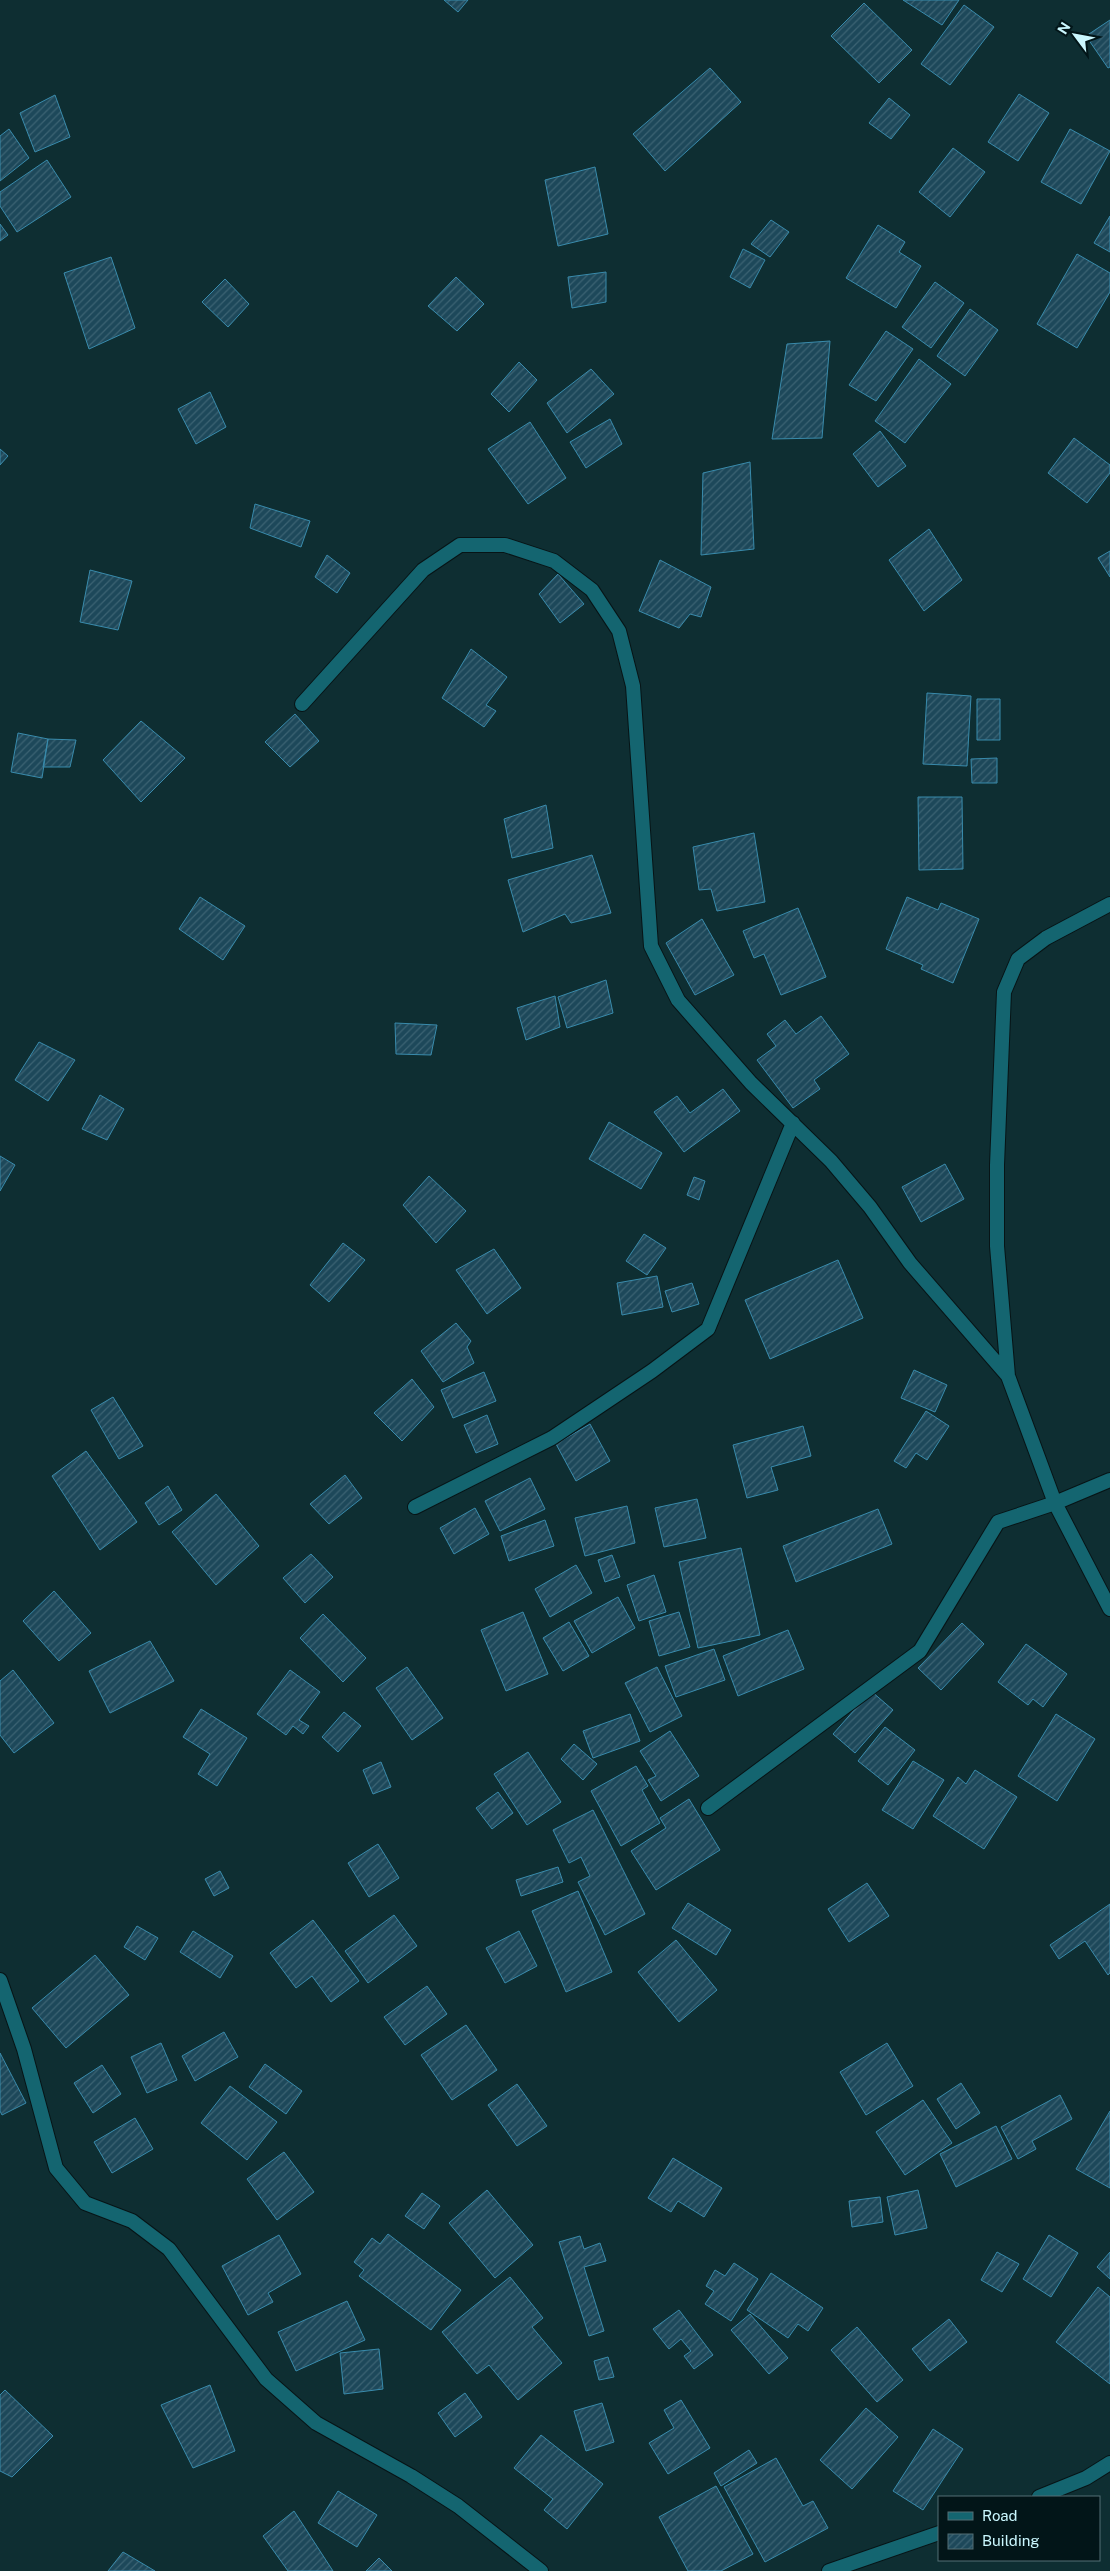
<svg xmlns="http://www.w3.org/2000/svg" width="1110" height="2571" font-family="'Public Sans',sans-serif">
<defs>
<pattern id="building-hatch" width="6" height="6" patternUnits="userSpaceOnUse" patternTransform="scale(1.25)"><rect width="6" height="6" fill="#1d485a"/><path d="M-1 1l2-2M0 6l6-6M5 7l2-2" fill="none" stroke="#3c6373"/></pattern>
</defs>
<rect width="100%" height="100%" fill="#0e2e32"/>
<!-- building -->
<path fill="url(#building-hatch)" stroke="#398bac" d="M444,0H468L458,12Z
M903,0H959L942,25Z
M864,3L912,50L879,83L831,36Z
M964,5L994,27L950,85L921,64Z
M1110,20V67L1108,68L1086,36Z
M710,68L741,102L665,171L633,134Z
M1019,94L1049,113L1018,161L988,142Z
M55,95L70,137L35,152L20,113Z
M889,98L910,115L891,139L869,123Z
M9,129L29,158L0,181V136Z
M1070,129L1110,151L1081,204L1041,182Z
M953,148L985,172L950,217L919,192Z
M47,160L71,197L17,232L0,206V192Z
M595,167L608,234L558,246L545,180Z
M1110,216V252L1094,243Z
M771,220L789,232L770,257L751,244Z
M0,224L8,235L0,241Z
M878,225L905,242L899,252L921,266L896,308L846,278Z
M743,249L765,260L750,288L730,277Z
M1077,254L1110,273V292L1077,348L1037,324Z
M111,257L135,328L89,349L64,273Z
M606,272V302L572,308L568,277Z
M456,277L484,304L457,331L428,306Z
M225,279L249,304L228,327L202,302Z
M935,282L964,303L931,348L902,327Z
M970,309L998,330L965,376L937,356Z
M886,331L913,349L876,401L849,385Z
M830,341L822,438L772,439L787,344Z
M919,359L951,384L905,443L875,421Z
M519,362L537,380L509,412L491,394Z
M591,369L614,394L567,433L547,403Z
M210,392L226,427L196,444L178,409Z
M610,419L622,444L586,468L570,442Z
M530,422L566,478L528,504L488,449Z
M880,431L906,466L878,487L853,454Z
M1074,438L1110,465V473L1087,503L1048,473Z
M0,449L8,456L0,465Z
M750,462L754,549L701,555L703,473Z
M255,504L310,521L301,547L250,528Z
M929,529L962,580L924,611L889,560Z
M1110,551V577L1098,558Z
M327,555L350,573L337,593L315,577Z
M660,560L711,587L701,617L690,614L679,628L639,611Z
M90,570L132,581L118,630L80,622Z
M558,574L584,604L560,623L539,594Z
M471,649L507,677L486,705L496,711L484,727L442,698Z
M927,693L971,696L967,766L923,764Z
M977,699H1000V740H977Z
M295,714L319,741L290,767L265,742Z
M141,721L185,758L141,802L103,760Z
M18,733L48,739L42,778L11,772Z
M48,739L76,740L70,767H43Z
M997,758V783H972L971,759Z
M918,797H962L963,869L919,870Z
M546,805L553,848L512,858L504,819Z
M754,833L765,902L717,911L711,889L699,890L693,847Z
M592,855L611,913L571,923L565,914L523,932L508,880Z
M200,897L245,926L223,960L179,929Z
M907,897L938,910L941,903L979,919L953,983L921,969L923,965L886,949Z
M798,908L826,977L781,995L764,954L754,958L743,931Z
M702,919L734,975L695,995L666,943Z
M606,980L613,1013L567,1028L558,997Z
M555,996L560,1027L526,1040L517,1008Z
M821,1016L849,1054L814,1080L820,1089L793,1108L757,1060L776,1046L767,1034L785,1020L796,1034Z
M395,1023L437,1025L431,1055L396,1054Z
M39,1042L75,1060L48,1101L15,1080Z
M723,1089L740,1111L684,1152L654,1112L677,1096L690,1113Z
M100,1095L124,1109L107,1140L82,1129Z
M609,1122L662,1153L641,1189L589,1159Z
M0,1156L15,1165L0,1191Z
M945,1164L964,1199L921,1222L902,1187Z
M429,1176L466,1211L436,1243L403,1205Z
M694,1177L705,1181L699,1200L687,1195Z
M644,1234L666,1248L647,1275L626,1261Z
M343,1243L365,1260L329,1302L310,1285Z
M494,1249L521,1288L487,1314L456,1270Z
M838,1260L863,1318L770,1359L745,1300Z
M657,1276L663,1307L622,1315L617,1283Z
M692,1283L699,1304L672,1312L665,1291Z
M456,1323L471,1341L467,1347L474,1363L443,1382L421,1351Z
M914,1370L947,1385L935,1412L901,1398Z
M484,1372L496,1401L453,1418L441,1390Z
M412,1379L434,1407L402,1441L374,1413Z
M113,1397L143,1446L119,1459L91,1410Z
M926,1411L949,1426L927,1460L916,1453L906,1468L894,1461Z
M487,1415L498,1444L476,1453L464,1425Z
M590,1424L610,1461L576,1481L556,1444Z
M803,1426L811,1456L771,1467L778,1490L747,1498L733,1445Z
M86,1451L137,1522L100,1550L52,1476Z
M345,1475L362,1498L329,1524L310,1504Z
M530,1478L545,1509L500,1531L485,1501Z
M168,1486L182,1510L159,1525L145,1503Z
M216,1494L259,1546L216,1585L172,1532Z
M697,1499L706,1538L664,1547L655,1508Z
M627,1506L635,1543L585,1556L575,1518Z
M475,1508L489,1534L454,1554L440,1528Z
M878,1509L892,1544L796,1582L783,1546Z
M545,1520L554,1546L509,1561L501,1536Z
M741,1548L760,1635L698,1648L679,1562Z
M311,1554L333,1577L305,1603L283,1578Z
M612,1555L620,1577L605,1582L598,1560Z
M576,1565L592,1593L550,1617L535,1589Z
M654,1575L666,1612L639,1621L627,1585Z
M54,1591L91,1633L59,1661L23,1621Z
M618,1597L635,1628L592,1653L574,1621Z
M523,1612L548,1674L506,1691L481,1630Z
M679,1612L690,1647L659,1656L649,1621Z
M323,1614L366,1658L343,1682L300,1638Z
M569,1622L589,1656L563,1671L543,1638Z
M962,1623L984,1644L941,1690L918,1668Z
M788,1630L804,1669L738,1696L723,1656Z
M150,1641L174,1681L110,1713L89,1671Z
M1026,1644L1067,1674L1043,1707L1033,1699L1028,1705L998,1682Z
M714,1649L725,1680L676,1697L665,1666Z
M407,1667L443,1718L412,1740L376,1688Z
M657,1667L682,1716L650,1732L625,1683Z
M13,1670L54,1723L14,1753L0,1735V1681Z
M290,1670L320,1692L299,1720L309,1726L303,1734L293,1726L286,1735L257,1714Z
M871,1691L893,1710L855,1753L833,1734Z
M201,1709L247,1738L217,1786L198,1774L210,1754L183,1737Z
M344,1712L361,1726L338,1752L322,1737Z
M630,1714L640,1741L593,1758L583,1731Z
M1056,1714L1095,1739L1057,1801L1018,1776Z
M885,1727L915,1750L888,1785L858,1761Z
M670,1731L699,1776L661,1801L648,1780L656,1776L640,1751Z
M574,1744L597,1764L583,1780L561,1759Z
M528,1752L561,1802L527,1825L494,1774Z
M913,1761L944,1780L913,1829L882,1810Z
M381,1762L391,1787L373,1794L363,1770Z
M636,1766L648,1786L642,1790L660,1823L621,1846L591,1791Z
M975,1770L1017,1797L984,1849L933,1816L958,1777L966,1784Z
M498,1792L513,1813L492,1829L476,1808Z
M689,1799L720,1850L656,1890L631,1851L666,1828L660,1818Z
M593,1810L645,1914L605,1935L578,1882L590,1876L581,1857L569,1863L553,1830Z
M378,1844L399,1878L369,1897L348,1863Z
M558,1867L563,1882L521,1896L516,1880Z
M220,1871L229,1888L214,1896L205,1879Z
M867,1883L889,1916L849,1942L828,1909Z
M578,1891L612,1972L566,1992L532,1911Z
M688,1903L731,1930L716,1955L672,1928Z
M1110,1904V1973L1108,1975L1085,1941L1059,1959L1050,1945Z
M394,1915L417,1946L368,1983L345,1951Z
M313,1920L359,1981L331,2002L312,1976L296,1988L270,1953Z
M137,1926L158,1938L145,1960L124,1947Z
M193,1931L233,1956L220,1978L180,1952Z
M519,1931L537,1966L505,1983L486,1948Z
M676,1940L717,1990L679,2022L638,1972Z
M95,1955L129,1995L66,2048L32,2008Z
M427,1986L447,2014L405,2045L384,2017Z
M466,2025L497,2070L452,2100L421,2055Z
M224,2032L238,2057L195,2081L182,2056Z
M161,2043L177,2080L147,2093L131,2057Z
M887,2043L913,2086L866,2115L840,2072Z
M0,2053L26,2103L2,2115L0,2111Z
M265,2064L302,2091L286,2114L249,2087Z
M102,2065L121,2094L93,2113L74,2083Z
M961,2083L980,2113L956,2129L937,2099Z
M517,2084L547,2126L517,2146L488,2105Z
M230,2086L277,2122L247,2160L201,2123Z
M1060,2095L1072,2119L1032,2141L1036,2149L1018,2159L1001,2127Z
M923,2100L952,2143L905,2175L876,2132Z
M1110,2111V2188L1076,2169Z
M135,2118L153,2149L112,2173L94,2142Z
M996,2126L1012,2159L956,2187L940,2154Z
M284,2152L314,2192L277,2220L247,2179Z
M673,2158L722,2188L704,2217L678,2201L671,2212L648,2198Z
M487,2190L533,2245L495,2278L449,2223Z
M918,2190L927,2228L895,2235L887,2197Z
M422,2193L440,2206L424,2229L405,2216Z
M880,2197L883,2222L852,2227L849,2201Z
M388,2234L461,2290L431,2330L359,2276L364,2270L354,2262L372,2238L380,2244Z
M279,2235L301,2274L268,2293L273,2302L248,2315L222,2266Z
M1049,2235L1078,2253L1051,2297L1023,2279Z
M580,2236L584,2249L600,2243L606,2261L584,2267L604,2331L589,2336L559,2242Z
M997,2252L1019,2264L1002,2292L981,2280Z
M1110,2252V2279L1097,2267Z
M734,2263L758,2279L731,2321L705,2304L714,2291L706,2286L715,2270L725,2276Z
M771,2273L823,2308L808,2331L798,2324L788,2338L747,2310Z
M510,2277L543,2318L532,2327L562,2363L518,2400L489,2365L477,2374L442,2332Z
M1098,2287L1110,2297V2384L1056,2342Z
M347,2301L365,2340L296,2371L278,2332Z
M679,2310L713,2355L694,2369L684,2356L691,2351L681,2339L669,2349L653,2329Z
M750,2314L788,2358L769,2374L731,2330Z
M949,2319L967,2342L930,2371L912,2349Z
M857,2327L903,2380L877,2402L831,2350Z
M379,2349L383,2389L344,2394L340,2353Z
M608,2357L614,2377L599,2380L594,2361Z
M210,2385L235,2451L193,2468L161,2405Z
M5,2390L53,2436L12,2477L0,2471V2395Z
M465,2393L482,2417L455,2437L438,2413Z
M681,2400L710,2448L668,2474L649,2443L674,2428L664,2410Z
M602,2403L614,2442L586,2451L574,2411Z
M866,2408L898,2437L852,2489L820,2460Z
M933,2429L963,2449L923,2510L893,2491Z
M541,2435L603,2484L567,2529L544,2510L553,2499L514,2468Z
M749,2450L757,2463L721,2486L714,2473Z
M776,2458L803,2506L813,2501L828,2528L765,2562L724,2487Z
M716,2486L753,2554L721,2571H688L659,2517Z
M338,2491L377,2515L357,2547L318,2523Z
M294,2511L333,2571H288L263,2536Z
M123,2552L155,2571H108Z
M379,2558L392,2571H366Z"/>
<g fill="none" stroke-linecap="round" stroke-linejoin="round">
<!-- minor casing -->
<g stroke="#071416" stroke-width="16">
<path id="minor" d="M302,704L423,570L460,545H505L554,561L592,590L619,631L633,686L651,946L678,1000L751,1083L831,1161L870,1207L910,1263L1008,1376
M1110,904L1046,938L1018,959L1004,992L997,1165V1246L1008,1376L1055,1503L1110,1609
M415,1507L552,1438L652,1371L708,1329L793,1123
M708,1808L920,1651L998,1522L1055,1503L1110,1480
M0,1980L24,2049L56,2168L85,2203L132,2221L169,2249L266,2379L316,2423L411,2476L458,2506L541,2571
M1039,2497L1086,2478L1110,2463
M829,2571L939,2533"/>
</g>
<!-- minor -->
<use href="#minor" stroke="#146570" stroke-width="14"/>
</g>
<!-- legend -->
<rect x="938" y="2496" width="162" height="65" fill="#021518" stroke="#526f74"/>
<rect x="948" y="2512" width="25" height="8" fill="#146570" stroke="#526f74"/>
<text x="982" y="2521" font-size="15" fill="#caf7fe">Road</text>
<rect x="948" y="2534" width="25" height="15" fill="url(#building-hatch)" stroke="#526f74"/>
<text x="982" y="2546" font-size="15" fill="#caf7fe">Building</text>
<!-- north arrow -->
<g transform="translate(1075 35) rotate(302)" stroke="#021518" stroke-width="4" paint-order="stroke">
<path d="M0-4L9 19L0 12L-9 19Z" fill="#caf7fe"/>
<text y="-8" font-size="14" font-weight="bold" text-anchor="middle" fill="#caf7fe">N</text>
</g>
</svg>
